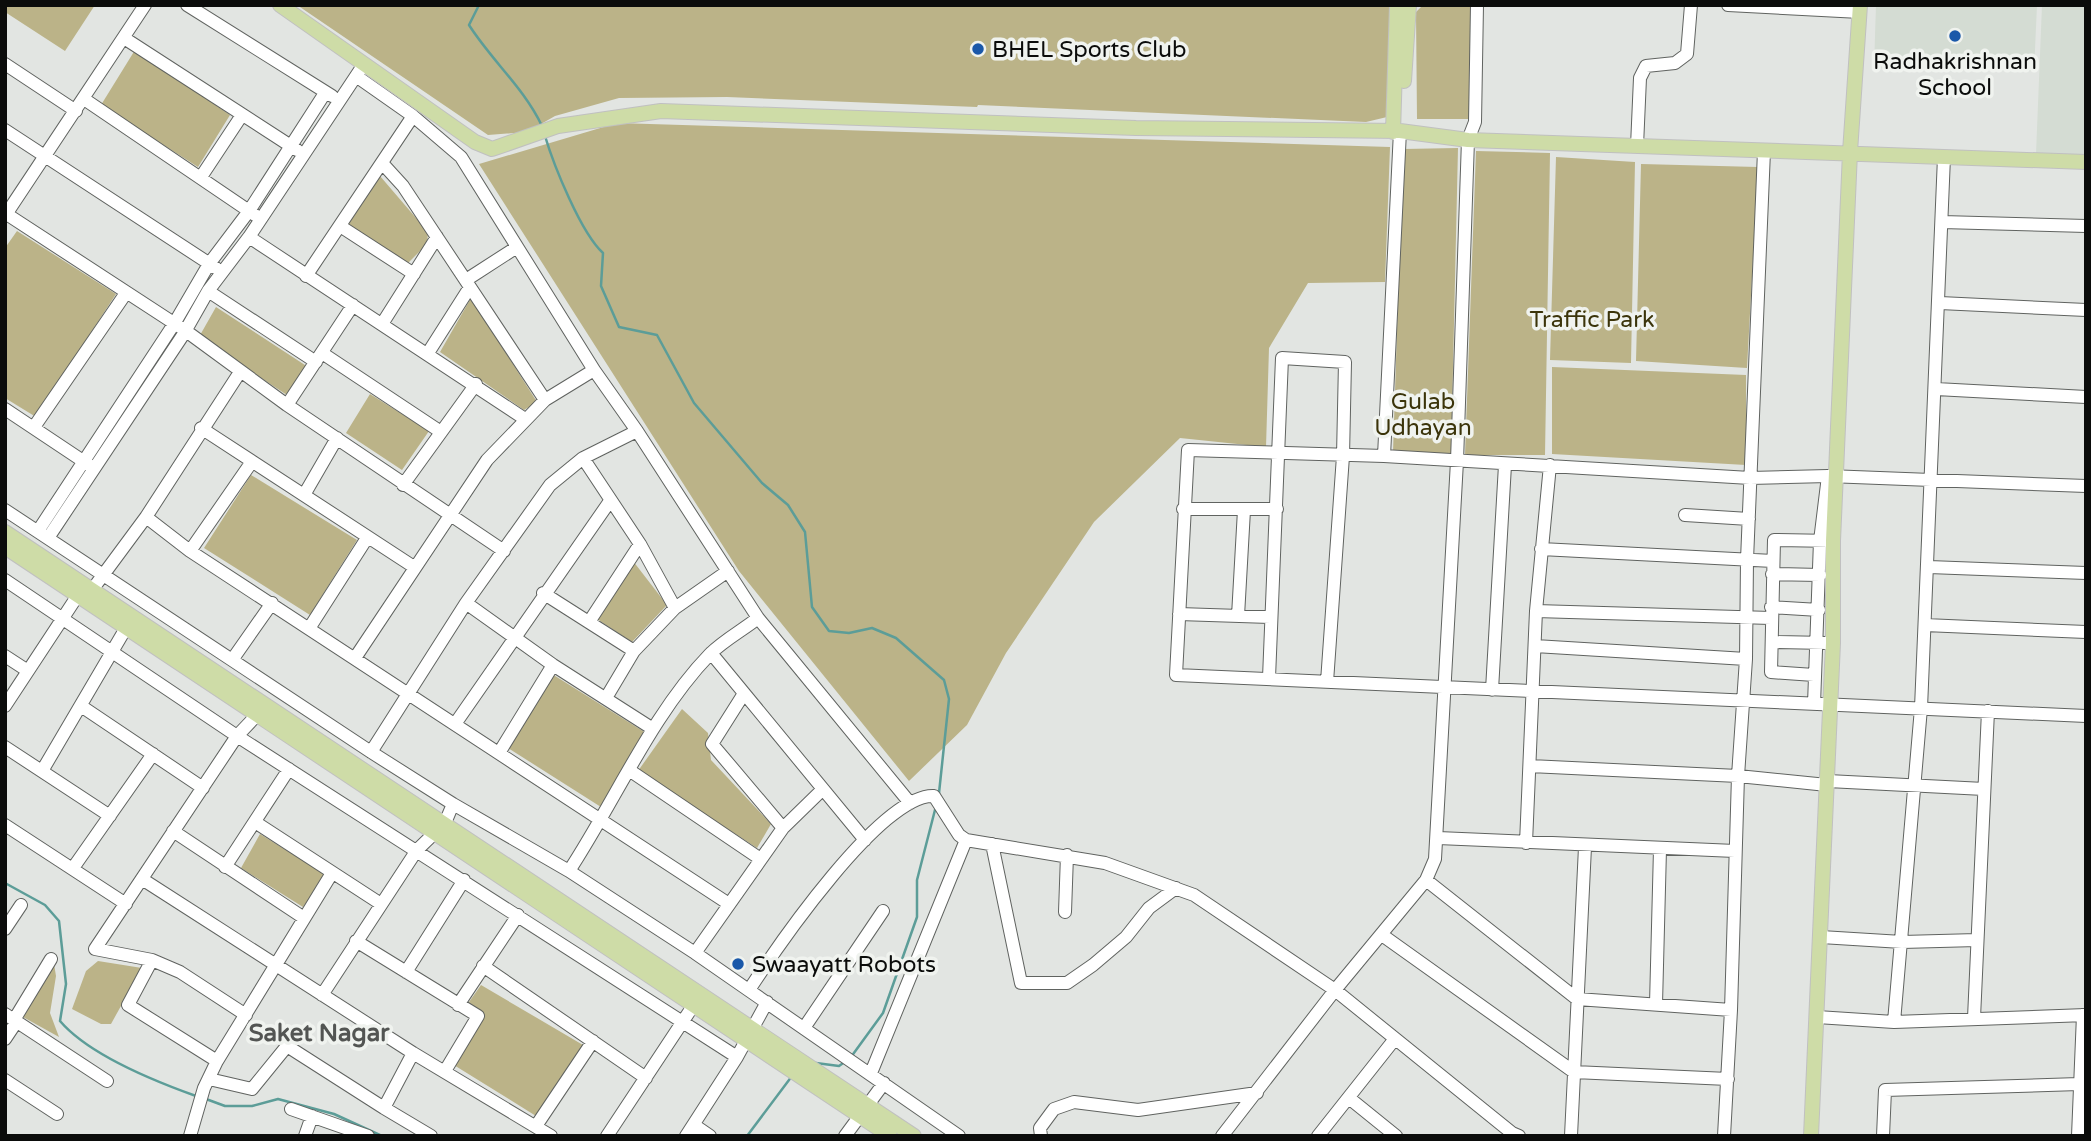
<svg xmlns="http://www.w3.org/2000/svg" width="2091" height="1141" font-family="'Varela Round',sans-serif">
<rect width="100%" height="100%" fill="#e2e5e2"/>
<!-- built -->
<path fill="#d4dcd3" d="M1876,5H2037L2034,71L1874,67Z
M2042,5H2086V156L2036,154Z"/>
<!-- green -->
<path fill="#bbb388" d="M5,5H95L65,51L5,12Z
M297,5H1390L1387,117L1366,122L978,105L977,107L727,97L619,98L555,116L527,132L488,135Z
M1423,5H1471V119H1417L1416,12Z
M135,50L230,115L198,167L101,105Z
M617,123L1390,147L1385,282L1308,283L1269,348L1266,447L1180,438L1094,522L1006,653L967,725L909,781L739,571L479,164Z
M1458,148L1451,455L1393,452L1403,149Z
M1476,151L1550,153L1545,455H1465Z
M1556,157L1635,162L1631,363L1550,360Z
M1641,164L1758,167L1747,368L1636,361Z
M380,176L428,232L427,244L408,263L348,224Z
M17,231L116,294L36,417L5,398V248Z
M471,298L537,402L524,410L440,352Z
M216,307L308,367L290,397L199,337Z
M1552,367L1746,375V465L1552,454Z
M370,394L429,431L402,470L346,433Z
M251,475L357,540L310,615L204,548Z
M633,561L667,605L632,642L597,619Z
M552,674L646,733L601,807L508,748Z
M682,709L708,733L711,760L771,824L757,848L638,771Z
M260,834L326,875L303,907L241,868Z
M98,961L142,968L111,1024H101L72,1009L86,971Z
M54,964L56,976L50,1013L59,1037L23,1017Z
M481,985L583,1045L536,1116L449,1062L473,1019L469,1002Z"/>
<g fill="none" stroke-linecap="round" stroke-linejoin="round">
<!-- stream -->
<path stroke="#5c9d98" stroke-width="2.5" d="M479,5L469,25C492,61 524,88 542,126
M545,136C554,166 581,233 603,253L601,286L619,327L657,335L694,403L762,483L788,505L805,532L812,607L829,631L849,633L872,628L896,638L944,680L949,699L939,793
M5,883L45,905L59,921L66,984L60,1021C89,1055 154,1081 196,1096
M851,1057L883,1013L917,917V880L936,806
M816,1063L839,1066L846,1061
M206,1099L225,1106H252L278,1099L334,1114L382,1136
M747,1136L792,1076"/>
<!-- minor casing -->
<g stroke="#606360" stroke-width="14">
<path id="minor" d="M187,5L332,96
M1728,5L1860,12
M124,38L297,150
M5,64L76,111
M356,76L413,116L461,157L594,370L637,431L758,618L910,803
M84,99L255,215
M5,130L216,268
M1637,146L1640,78L1646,66L1675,63L1687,54L1691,5
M382,163L403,186L545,400
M201,177L242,115
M5,213L186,331L287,405L504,551
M5,216L145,5
M1942,222L2086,226
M340,226L414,274
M249,237L525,419
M306,276L413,116
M466,280L517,247
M208,291L316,362
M1940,303L2086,310
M382,324L437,237
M322,353L441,432
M428,353L470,287
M1936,389L2086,397
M287,405L353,305
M5,409L89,465
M34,427L126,293
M201,428L414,567
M1384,456L1400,131
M583,458L640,544L675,608
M403,485L476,384
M2086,486L1828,476L1750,478L1384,456L1188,450L1176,675L2086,716
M304,495L337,438
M1183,509H1277
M5,510L371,752L453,804L569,871L695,953L959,1136
M1685,515L1749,519
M146,517L190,551L729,904
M38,531L174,324L209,264L249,211L325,93
M48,538L183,335L208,291L249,237L360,70
M1541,549L1773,561
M190,551L251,463
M1929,567L2086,573
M1772,574L1820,575
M5,580L237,736L737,1057
M92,590L146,517L240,372
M543,593L634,651
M466,603L553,665L653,729
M1771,607L1819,610
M1536,611L1771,618
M1179,614L1270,617
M1238,616L1244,510
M589,622L640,544
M1925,625L2086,632
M310,627L367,538
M1772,642L1826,643
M1535,646L1746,659
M711,653L865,840
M5,656L28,671
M355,658L487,460L545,400L594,370
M232,660L272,603
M1814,675L1771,672L1774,540L1833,541
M1269,678L1282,358L1345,362L1343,456L1327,682
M1492,690L1505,465
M743,695L712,744L783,828
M606,698L634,651L675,608L728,571
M1814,704L1820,541L1828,476
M5,706L82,589
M81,706L203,788
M455,724L610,501
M5,747L110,816
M371,752L466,603L550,485L583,458L637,431
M499,753L553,665
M1530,766L1738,776L1827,785
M629,770L759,858
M42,771L126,628
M1828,781L1984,789
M255,822L381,904
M5,825L126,904
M173,831L304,918
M1438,838L1735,851
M1526,843L1536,611L1550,465
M992,844L1021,983H1067L1093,965L1126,937L1149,908L1176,888
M225,867L289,769
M73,868L153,754
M569,871C615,801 652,714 710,654C724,640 743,630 758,618
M142,879L413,1053L551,1136
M1426,880L1577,999L1731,1010
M1065,912L1067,855
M5,929L21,905
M1382,935L1574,1072L1728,1079
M1821,937L1902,942L1977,940
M356,941L478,1016L445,1071
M695,953L783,828L822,790
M152,960L128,1005L217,1061
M483,966L646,1078
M406,972L464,880
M749,990C777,947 882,793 934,796L959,835L966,840L1105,863L1194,895L1335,990L1512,1133L1519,1136
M322,995L417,850L445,823L453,804
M1656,1004L1660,849
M458,1005L518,915
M5,1014L107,1081
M246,1015L180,972L152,960L95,949L237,736L257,715
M1817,1017L1894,1022L2086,1015
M1974,1018L1988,711
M14,1020L51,959
M1894,1022L1921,708L1944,157
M804,1028L883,911
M5,1039L17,1021
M413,1053L384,1108L431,1136
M871,1073L966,840
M209,1079L252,1089L287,1046L384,1108
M5,1080L57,1114
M1349,1098L1396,1136
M291,1109L368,1136
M694,1125L710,1136
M536,1126L593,1041
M190,1136L204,1088L217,1061L332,873
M305,1136L312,1116
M607,1136L693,1006
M686,1136L737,1057L767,1002
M845,1136L884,1083
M1041,1136L1040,1128L1054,1109L1074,1102L1138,1110L1257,1093
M1222,1136L1335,990L1426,880L1435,859L1457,461L1468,140L1475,122L1477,5
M1318,1136L1394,1040
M1571,1136L1585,847
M1724,1136L1731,1010L1738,776L1746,659L1747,560L1764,151
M1883,1136L1885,1090L2079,1084
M2078,1136L2083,1015"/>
</g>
<!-- major casing -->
<g stroke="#c0c0c0" stroke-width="16">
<path id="major" d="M280,5L475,142L492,149L558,126L661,111L1136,128L1400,131L1468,140L2086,162
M1404,81L1409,5
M1393,132L1397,5
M5,532L914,1136
M5,547L890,1136
M1811,1136L1833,643V541L1850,152L1860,5"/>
</g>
<!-- minor -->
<use href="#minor" stroke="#fff" stroke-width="12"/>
<!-- major -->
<use href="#major" stroke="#cedca7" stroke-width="14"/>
</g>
<!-- markers -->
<g fill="#1a58a9" stroke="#f0f3ef" stroke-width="2.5">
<circle cx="1955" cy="36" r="7"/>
<circle cx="978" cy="49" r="7"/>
<circle cx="738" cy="964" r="7"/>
</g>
<g text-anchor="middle" stroke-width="7" stroke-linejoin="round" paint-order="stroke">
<!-- poi labels -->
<g font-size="23" fill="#0b0c0b" stroke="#f0f3ef" text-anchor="start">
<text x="992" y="57">BHEL Sports Club</text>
<text x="1955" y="69" text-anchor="middle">Radhakrishnan<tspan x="1955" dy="26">School</tspan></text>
<text x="752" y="972">Swaayatt Robots</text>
</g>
<!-- park labels -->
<g font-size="23" fill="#3b340a" stroke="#f0f3ef">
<text x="1592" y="327">Traffic Park</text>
<text x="1423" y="409">Gulab<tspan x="1423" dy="26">Udhayan</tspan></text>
</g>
<!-- neighbourhood labels -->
<g font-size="24" font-weight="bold" fill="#535553" stroke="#f0f3ef">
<text x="319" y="1041">Saket Nagar</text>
</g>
</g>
<!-- border -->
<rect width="2091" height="1141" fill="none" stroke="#0b0c0b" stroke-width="14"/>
</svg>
